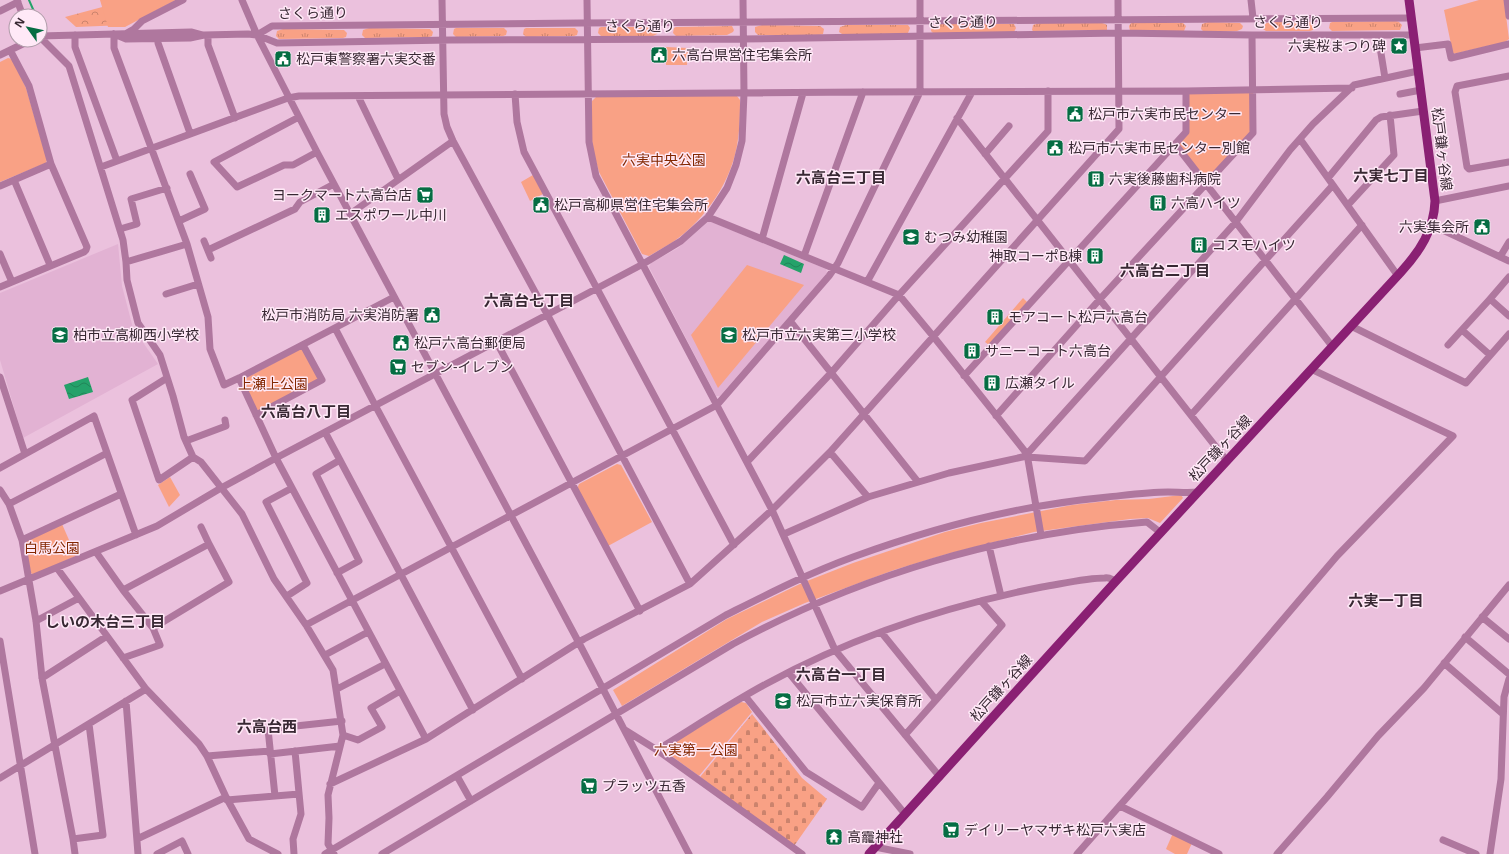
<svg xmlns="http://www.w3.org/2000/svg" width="1509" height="854" font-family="'Open Sans','Noto Sans JP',sans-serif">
<defs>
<pattern id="grass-tufts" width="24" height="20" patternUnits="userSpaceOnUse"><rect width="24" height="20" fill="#f9a185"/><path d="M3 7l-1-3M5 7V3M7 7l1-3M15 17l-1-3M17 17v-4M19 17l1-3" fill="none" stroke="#cb836d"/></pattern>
<pattern id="forest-crowns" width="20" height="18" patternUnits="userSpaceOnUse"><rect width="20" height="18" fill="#f9a185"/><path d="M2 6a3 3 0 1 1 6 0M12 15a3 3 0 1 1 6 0" fill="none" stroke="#cb836d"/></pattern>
<pattern id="cemetery-stones" width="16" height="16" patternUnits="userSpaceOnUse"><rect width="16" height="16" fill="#f9a185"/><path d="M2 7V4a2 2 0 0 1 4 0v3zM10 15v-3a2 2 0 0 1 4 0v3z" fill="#cb836d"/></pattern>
<pattern id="water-waves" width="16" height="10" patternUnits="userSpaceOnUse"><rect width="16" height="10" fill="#24a26a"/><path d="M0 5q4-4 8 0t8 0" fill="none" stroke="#208458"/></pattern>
</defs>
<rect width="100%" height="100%" fill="#ebc1dd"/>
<!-- built -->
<path fill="#e2b2d3" d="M709,221L826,269L827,273L720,396H716L649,267L651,263L678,248Z
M118,244L122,286L133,328L158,364L23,438L0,360V293Z"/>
<!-- grass -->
<path fill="url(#grass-tufts)" d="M1396,21L1399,22L1402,25L1400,30H1396L1332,31L1329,28L1330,23L1332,22Z
M1208,22L1240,23L1243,26L1242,29L1237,31L1204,32L1201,29L1202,24Z
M1270,22H1313L1315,26L1313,30L1310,31H1266L1263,29L1264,24Z
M1039,23H1102L1105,24L1107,25V30L1033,31L1032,30L1033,25Z
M1131,23H1183L1186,26L1184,31H1130L1129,26Z
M938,24H1014L1016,28L1014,32L934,34L931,31L932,26Z
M762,25L820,26L824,29L823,34L819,35H758L755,32V27Z
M846,25H908L910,28L908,33L904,34H842L839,32L840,27Z
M732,26L734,30L733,32L727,35L676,36L673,33L674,28L676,27Z
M601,27H654L658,30L657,34L653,36H601L598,33L599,28Z
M369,28L430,29L433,32L432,36L429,37L365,38L362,35L363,30Z
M456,28H504L507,31L506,35L503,36L456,37L453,34L454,29Z
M526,28H575L578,31L577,35L574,36L526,37L523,34L524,29Z
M283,29L344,30L347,33L346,37L343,38L279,39L276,36L277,31Z"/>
<!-- forest -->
<path fill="url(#forest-crowns)" d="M106,6L125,25L76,27L65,17Z"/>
<!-- cemetery -->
<path fill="url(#cemetery-stones)" d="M752,714L802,778L827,799L794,846L700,777Z"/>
<!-- green -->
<path fill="#f9a185" d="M100,0H176L125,27H108Z
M1479,0H1504L1509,39L1505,42L1453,54L1444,10Z
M666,47L688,48L687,65H666Z
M8,58L12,59L26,88L47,160L46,163L0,182V62Z
M1253,89V133L1205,184L1175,144L1186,132V91Z
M597,96H737L740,100C740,113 740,126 738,139C733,180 706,219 673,242C665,247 657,251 649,256L642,254L599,172L594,154L592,141V101Z
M533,175L543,194L530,201L521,182Z
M747,265L804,285L718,388L691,335Z
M1023,298L1027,302L989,345L985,342Z
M300,349L303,350L319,376L317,381L261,411L256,409L244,382L246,378Z
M617,464L621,465L652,522L608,546L577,489L579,484Z
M170,477L180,495L169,507L158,485Z
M1181,495L1183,498L1160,523L1148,518L1130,519L1034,532L947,554L894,570L805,603L762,622L622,706L613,690L727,619L802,583L853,563L945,532L981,523L1072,505L1116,500L1149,499Z
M62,524L76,556L33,575L31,573L25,545L27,541Z
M741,702L746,703L752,712L699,776L666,752L668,746Z
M1173,833L1192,843L1187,854H1175L1166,849Z"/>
<!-- water -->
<path fill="url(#water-waves)" d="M784,255L804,264L801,273L780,264Z
M88,377L93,392L69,399L64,385Z"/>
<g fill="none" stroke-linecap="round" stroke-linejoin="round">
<!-- stream -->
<path stroke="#24a26a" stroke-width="2" d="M29,0L36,16"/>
<!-- minor -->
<path stroke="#af779e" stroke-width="7" d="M17,0L23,16
M242,0L257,35L317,152L579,643L689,854
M442,0L444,114L447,127L453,141L547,314L690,584
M587,0L589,142L596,176L772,510L835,650L940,777
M1251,0L1253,18
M1507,0L1509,16
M0,11L18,2
M127,33L134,29L142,21L183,0
M114,34L126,39L190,38L204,35L248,34L257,35L277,43L450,40L743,39L1119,33L1252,35H1413
M114,34V48L187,244L208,317L210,349L224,385L239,378L394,297
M75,35V47L117,161
M208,35V45L235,118
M257,35L272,26L580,23L1411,18
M1378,35L1385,78
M40,36L191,32L202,35
M40,37L69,66L123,240L126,262L127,280L138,323L160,355L173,396L184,437L193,457L201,462L242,514L274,579L306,625L333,670L343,735L328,795L329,818L328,844L334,854
M158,38V43L190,133
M1415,48L1448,44L1451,58L1509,44
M0,55L31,40
M1509,76L1457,86L1455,92L1467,167L1469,169L1509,162
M515,94L517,122L524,152L734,545
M1400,94L1421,90
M358,96L398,179
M299,117L214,162L237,187L284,165H293L317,152
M957,118L1227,461
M1300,139L1398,276
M1175,144L1332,346
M985,154L1009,126
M101,167L288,98L299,96L863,92L1186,91L1352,88
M1328,178L1376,120L1381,117L1423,111
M14,180L50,265
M0,186L51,164
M1435,201L1509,186
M1348,205L1394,155L1390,115
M350,214L453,141
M708,217L899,295L933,336L1027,454L1041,535
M179,221L205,209L190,174
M1432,225L1509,261
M120,229L137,224L131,199L167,188
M762,239L803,93
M204,241L211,258
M208,250L295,209L300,202L334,184
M0,254L12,282
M804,256L863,92
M1500,257L1509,242
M126,262L187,244
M867,282L972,92
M0,287L84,252L86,250L87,247L51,164L29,86L10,50
M166,294L198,284
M1490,299L1509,277
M790,321L918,482
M1351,326L1466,383L1509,334
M335,328L375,405L522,679
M1462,330L1490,355
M496,341L640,611
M1448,345L1490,299L1509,316
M964,376L1186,132V91
M0,377L25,454
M167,378L132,400L159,480L193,457
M239,378L276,458L426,739
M256,415L322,380L303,345
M1191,415L1362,225
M996,416L1100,299L1253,133L1252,35
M325,432L473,710
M186,441L226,426L225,420
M830,452L868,497
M1027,454L1235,223L1290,150L1313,124L1354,85L1418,71
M1027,457L1085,461L1333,185
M747,462L831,373L899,295L1048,131V91
M0,468L94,416L136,535
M0,490L9,504L22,540L36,621L42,678L73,839
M9,504L107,453
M201,527L209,544
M784,534L868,497L949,473L1027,456
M22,540L121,494
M989,546L1001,596
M96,552L123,590L153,628L160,645L123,658
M57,568L146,689L199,744L207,756L226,797L249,839L278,854
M337,573L359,561L316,474L340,460
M123,590L209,544L229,582L153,628
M0,591L157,526L221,488L276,458L643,264L681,241L708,217L727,188L736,165L742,141L744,93L743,0
M287,596L307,583L266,502L292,488
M1482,617L1509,639
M36,621L79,598
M306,625L717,405L829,276L838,263L920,92V0
M881,632L936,700L1002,625L981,601
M1465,637L1509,674
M0,641L35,854
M325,655L368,632
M1444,663L1503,714
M789,673L905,814
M42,678L107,636
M337,689L385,664
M745,696L806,772L862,807L879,783
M126,701L138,854
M625,730L657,750L802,854
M343,735L358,740L382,727L371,708L400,691
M905,735L936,700
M657,750C693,728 729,704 766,684C852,637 946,606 1042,587C1061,584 1086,578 1105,578C1109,577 1113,580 1116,581
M270,754L340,746
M207,756L270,751
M457,776L471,801
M0,778L146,689
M330,784L426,739L584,639L690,584L772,510L830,452L1119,129L1118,0
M275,796L268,729L342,721
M227,800L299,794
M1120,806L1219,854
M137,839L226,797
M1443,840L1476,854
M875,847L910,854
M75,854L73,839L103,835L89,724
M157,854L182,841L188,854
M294,854L293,839L301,814L295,751
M325,854L726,615C768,594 809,573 853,557C935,527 1021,505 1108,497C1127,495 1148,492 1168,492C1178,492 1188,493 1198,492
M382,854L733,644C861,575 1002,533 1147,522L1161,533
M1077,854L1239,671L1337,556L1453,436L1311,369
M1277,854L1327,797L1378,736L1424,688L1509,585
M1490,854L1501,779L1504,697L1509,679"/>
<!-- major -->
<path stroke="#8a2073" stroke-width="9" d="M869,854L1116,581L1401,272C1420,251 1434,230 1435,201L1409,0"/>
</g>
<!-- icons -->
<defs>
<g id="sight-square" transform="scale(0.9)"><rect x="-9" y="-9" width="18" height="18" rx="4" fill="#056d43" stroke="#ffe9f7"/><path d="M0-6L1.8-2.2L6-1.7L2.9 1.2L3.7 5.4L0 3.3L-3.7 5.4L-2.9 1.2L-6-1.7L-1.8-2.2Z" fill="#fff"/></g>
<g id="civic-square" transform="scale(0.9)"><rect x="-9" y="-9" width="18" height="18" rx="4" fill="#056d43" stroke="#ffe9f7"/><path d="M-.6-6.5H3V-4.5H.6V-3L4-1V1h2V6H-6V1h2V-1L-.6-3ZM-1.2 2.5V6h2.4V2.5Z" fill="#fff"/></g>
<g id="building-square" transform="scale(0.9)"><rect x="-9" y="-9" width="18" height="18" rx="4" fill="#056d43" stroke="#ffe9f7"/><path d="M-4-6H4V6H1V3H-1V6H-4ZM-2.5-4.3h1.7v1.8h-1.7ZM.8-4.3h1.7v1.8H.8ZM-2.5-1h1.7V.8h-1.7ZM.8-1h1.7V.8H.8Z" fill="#fff"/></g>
<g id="supermarket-square" transform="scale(0.9)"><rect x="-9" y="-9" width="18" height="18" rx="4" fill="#056d43" stroke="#ffe9f7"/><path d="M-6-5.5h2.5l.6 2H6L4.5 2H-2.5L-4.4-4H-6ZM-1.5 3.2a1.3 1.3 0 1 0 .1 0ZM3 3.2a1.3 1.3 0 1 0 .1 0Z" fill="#fff"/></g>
<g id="school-square" transform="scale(0.9)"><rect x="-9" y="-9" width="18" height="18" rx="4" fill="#056d43" stroke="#ffe9f7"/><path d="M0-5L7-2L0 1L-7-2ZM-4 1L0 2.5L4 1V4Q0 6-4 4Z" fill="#fff"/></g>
<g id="temple-square" transform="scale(0.9)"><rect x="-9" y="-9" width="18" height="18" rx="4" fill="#056d43" stroke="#ffe9f7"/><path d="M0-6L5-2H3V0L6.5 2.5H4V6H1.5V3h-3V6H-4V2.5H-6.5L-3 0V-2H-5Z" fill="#fff"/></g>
</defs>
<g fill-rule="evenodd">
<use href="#sight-square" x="1399" y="46"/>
<use href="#civic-square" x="659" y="55"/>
<use href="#civic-square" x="283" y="59"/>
<use href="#civic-square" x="1075" y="114"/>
<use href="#civic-square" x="1055" y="148"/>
<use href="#building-square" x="1096" y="179"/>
<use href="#supermarket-square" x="425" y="195"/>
<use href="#building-square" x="1158" y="203"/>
<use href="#civic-square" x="541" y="205"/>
<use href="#building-square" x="322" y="215"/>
<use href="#civic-square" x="1482" y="227"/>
<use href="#school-square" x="911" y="237"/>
<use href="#building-square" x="1199" y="245"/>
<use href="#building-square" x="1095" y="256"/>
<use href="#civic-square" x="432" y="315"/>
<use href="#building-square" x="995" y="317"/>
<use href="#school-square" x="60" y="335"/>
<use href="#school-square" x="729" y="335"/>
<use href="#civic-square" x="401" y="343"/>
<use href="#building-square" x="972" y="351"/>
<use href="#supermarket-square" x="398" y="367"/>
<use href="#building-square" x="992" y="383"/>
<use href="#school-square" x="783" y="701"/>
<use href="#supermarket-square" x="589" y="786"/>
<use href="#supermarket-square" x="951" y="830"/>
<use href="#temple-square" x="834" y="837"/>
</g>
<g text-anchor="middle" stroke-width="3" stroke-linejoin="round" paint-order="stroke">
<!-- street labels -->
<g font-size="14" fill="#382833" stroke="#ffe9f7">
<text transform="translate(313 13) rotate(-1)" y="5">さくら通り</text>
<text transform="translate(963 22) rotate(-1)" y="5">さくら通り</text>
<text x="1288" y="27">さくら通り</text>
<text x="640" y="31">さくら通り</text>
<text transform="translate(1442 149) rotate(83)" y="5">松戸鎌ヶ谷線</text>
<text transform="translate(1220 448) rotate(-47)" y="5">松戸鎌ヶ谷線</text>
<text transform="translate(1001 688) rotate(-48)" y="5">松戸鎌ヶ谷線</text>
</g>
<!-- poi labels -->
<g font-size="14" fill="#382833" stroke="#ffe9f7" text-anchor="start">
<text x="1386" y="51" text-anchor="end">六実桜まつり碑</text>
<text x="672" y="60">六高台県営住宅集会所</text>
<text x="296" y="64">松戸東警察署六実交番</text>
<text x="1088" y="119">松戸市六実市民センター</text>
<text x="1068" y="153">松戸市六実市民センター別館</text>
<text x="1109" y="184">六実後藤歯科病院</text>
<text x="412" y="200" text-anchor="end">ヨークマート六高台店</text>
<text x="1171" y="208">六高ハイツ</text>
<text x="554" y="210">松戸高柳県営住宅集会所</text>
<text x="335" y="220">エスポワール中川</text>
<text x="1469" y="232" text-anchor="end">六実集会所</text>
<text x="924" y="242">むつみ幼稚園</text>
<text x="1212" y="250">コスモハイツ</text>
<text x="1082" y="261" text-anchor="end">神取コーポB棟</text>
<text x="419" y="320" text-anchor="end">松戸市消防局 六実消防署</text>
<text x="1008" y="322">モアコート松戸六高台</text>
<text x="73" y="340">柏市立高柳西小学校</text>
<text x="742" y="340">松戸市立六実第三小学校</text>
<text x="414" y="348">松戸六高台郵便局</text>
<text x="985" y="356">サニーコート六高台</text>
<text x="411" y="372">セブン-イレブン</text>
<text x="1005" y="388">広瀬タイル</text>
<text x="796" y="706">松戸市立六実保育所</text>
<text x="602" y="791">プラッツ五香</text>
<text x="964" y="835">デイリーヤマザキ松戸六実店</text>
<text x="847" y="842">高靇神社</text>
</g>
<!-- park labels -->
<g font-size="14" fill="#832701" stroke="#ffe9f7">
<text x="664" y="165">六実中央公園</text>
<text x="273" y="389">上瀬上公園</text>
<text x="52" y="553">白馬公園</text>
<text x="696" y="755">六実第一公園</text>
</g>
<!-- neighbourhood labels -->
<g font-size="15" font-weight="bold" fill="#382833" stroke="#ffe9f7">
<text x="1391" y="181">六実七丁目</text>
<text x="841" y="183">六高台三丁目</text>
<text x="1165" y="276">六高台二丁目</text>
<text x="529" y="306">六高台七丁目</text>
<text x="306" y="417">六高台八丁目</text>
<text x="1386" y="606">六実一丁目</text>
<text x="105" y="627">しいの木台三丁目</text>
<text x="841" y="680">六高台一丁目</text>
<text x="267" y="732">六高台西</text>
</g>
</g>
<!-- north arrow -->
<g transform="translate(28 28) rotate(303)"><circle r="19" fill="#ffe9f7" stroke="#af9ca9"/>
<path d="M0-3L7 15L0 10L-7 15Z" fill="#056d43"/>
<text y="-6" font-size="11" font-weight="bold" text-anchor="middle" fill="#382833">N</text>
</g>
</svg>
